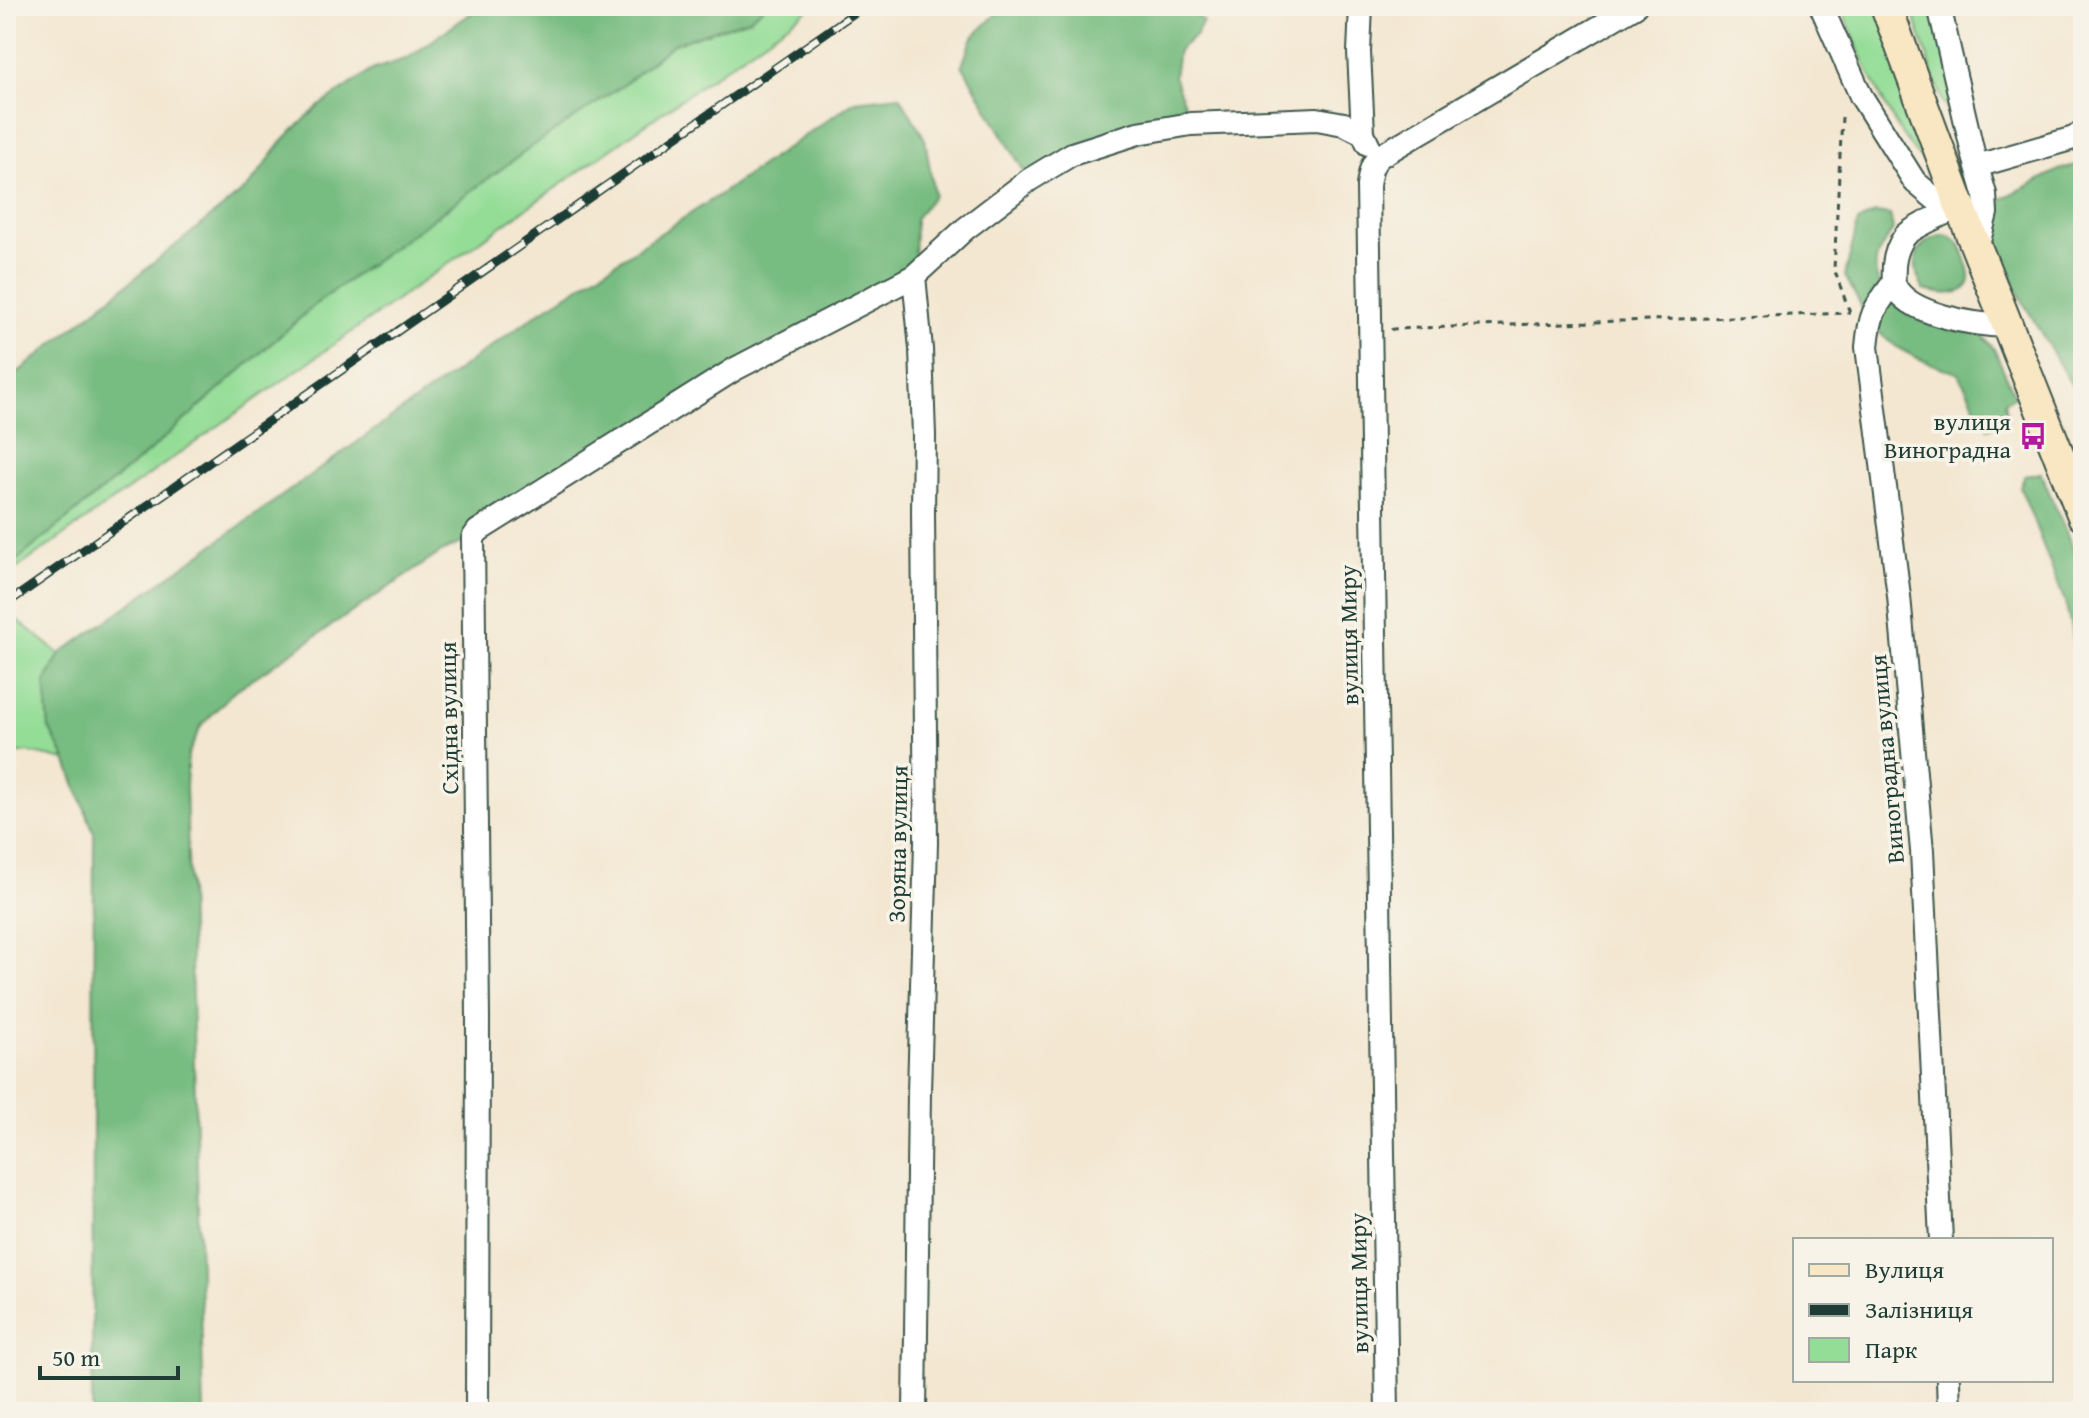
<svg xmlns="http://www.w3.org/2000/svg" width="2089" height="1418" font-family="'Gentium Book Plus',serif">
<rect width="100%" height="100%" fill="#f7f3e8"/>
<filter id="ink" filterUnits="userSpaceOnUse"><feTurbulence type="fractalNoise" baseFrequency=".0125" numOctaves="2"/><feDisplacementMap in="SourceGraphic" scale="16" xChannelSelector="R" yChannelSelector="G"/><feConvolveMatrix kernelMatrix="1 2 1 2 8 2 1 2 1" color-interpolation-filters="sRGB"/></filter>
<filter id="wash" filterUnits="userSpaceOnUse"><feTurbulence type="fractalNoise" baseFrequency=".006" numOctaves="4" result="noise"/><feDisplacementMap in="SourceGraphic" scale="32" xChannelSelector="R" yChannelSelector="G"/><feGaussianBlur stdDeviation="1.8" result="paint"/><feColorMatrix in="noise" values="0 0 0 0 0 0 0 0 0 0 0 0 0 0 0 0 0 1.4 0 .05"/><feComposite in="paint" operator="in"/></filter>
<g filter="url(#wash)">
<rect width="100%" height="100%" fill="#f3e7d1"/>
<!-- green -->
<path fill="#94dd97" stroke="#5a8d66" stroke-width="2" d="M765,6H813L6,576V569L145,455L317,303L537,143L622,86L673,44L749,19Z
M1841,6H1877L1937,169C1903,161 1854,40 1841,6Z
M1911,6H1939L1974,187L1950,114L1943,104Z
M6,611L60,654L45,682L49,728L66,760L28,752L6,755Z"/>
<!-- forest -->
<path fill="#77bc80" stroke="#4b7c5a" stroke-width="2" d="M481,6H765L749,19L673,44L622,86L537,143L317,303L145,455L6,569V382L248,187L285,138L318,107L372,70L408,58Z
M1004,6H1186L1203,21L1196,35L1178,50L1174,76L1191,124L1029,180L962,65L973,37Z
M900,96L925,139L934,195L915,219L914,276L735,369L473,538L443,551L233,692L201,726L188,755L186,786L204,1412H92L94,833L66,760L49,728L45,682L60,654L537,314L719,195L855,101Z
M2083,163V405L2018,293L1994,241L1997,216L2002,199L2059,170Z
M1875,213L1890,215L1893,230C1888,238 1880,248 1877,257C1866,297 1918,322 1950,329C1960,332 1971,332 1981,333L1994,349L2015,396L2005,401L2008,420L1988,428L1979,413L1959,374C1932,364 1902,355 1881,334C1865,319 1856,295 1845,276L1858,222Z
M1945,235C1960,238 1962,249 1967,263C1980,298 1948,296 1924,290C1909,265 1914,240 1945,235Z
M2041,473L2083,572V679L2065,602L2020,486L2025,476Z"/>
</g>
<g filter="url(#ink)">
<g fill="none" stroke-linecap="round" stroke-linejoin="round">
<!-- street casing -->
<g stroke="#3f564c" stroke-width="26">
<path id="street" d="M1361,6L1359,52L1363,133L1368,144
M1821,6L1861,96L1915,182L1934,198L1960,206
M1939,6L1973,153L1985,194L1986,213L1977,249
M1977,166L2074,138L2083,132
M1960,206C1947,213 1914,226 1905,236C1899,244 1895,256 1894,265C1894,271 1893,279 1894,284C1907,316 1978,325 2007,326
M914,276L921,349L924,436L923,512L926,843L919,1092L915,1412
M1894,282C1874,309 1870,313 1867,347L1899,596L1922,851L1941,1240
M1948,1380L1949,1412
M477,1412L478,1017L473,538L478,531L735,369L914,276L965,229L1029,180L1072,154L1138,133L1191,124L1317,119L1344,124L1363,133
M1387,1412L1368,186C1370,173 1371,162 1382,155L1635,6"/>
</g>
<!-- secondary casing -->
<g stroke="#3f564c" stroke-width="34">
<path id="secondary" d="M1886,6L1960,206L2083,516"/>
</g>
<!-- path -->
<path stroke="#3f564c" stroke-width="3" stroke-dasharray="6 6" stroke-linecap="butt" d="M1842,117L1834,269L1850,313L1851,312
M1391,330L1393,329L1850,313"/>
<!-- street -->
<use href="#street" stroke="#fff" stroke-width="22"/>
<!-- secondary -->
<use href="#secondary" stroke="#f9e7c3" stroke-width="30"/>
<!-- rail casing -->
<g stroke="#1f3d34" stroke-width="9">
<path id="rail" d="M6,604L864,6"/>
</g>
<!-- rail -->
<use href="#rail" stroke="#f7f3e8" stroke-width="6" stroke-dasharray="18" stroke-linecap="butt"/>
</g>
</g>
<!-- icons -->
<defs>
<g id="bus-bare" transform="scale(2.16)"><path d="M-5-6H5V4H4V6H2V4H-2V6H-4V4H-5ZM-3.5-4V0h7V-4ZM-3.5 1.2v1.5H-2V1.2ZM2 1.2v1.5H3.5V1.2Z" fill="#b5179e" stroke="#f7f3e8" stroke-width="2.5" paint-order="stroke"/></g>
</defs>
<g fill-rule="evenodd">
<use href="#bus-bare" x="2033" y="436"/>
</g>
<g text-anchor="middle" stroke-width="7" stroke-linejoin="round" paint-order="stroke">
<!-- poi labels -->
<g font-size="24" fill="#1f3d34" stroke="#f7f3e8" text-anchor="end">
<text x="2011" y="430">вулиця<tspan x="2011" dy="28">Виноградна</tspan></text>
</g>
<!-- street labels -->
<g font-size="24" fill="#1f3d34" stroke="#f7f3e8">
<text transform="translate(1349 635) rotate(-91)" y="8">вулиця Миру</text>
<text transform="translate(449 718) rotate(-91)" y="8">Східна вулиця</text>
<text transform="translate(1887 759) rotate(-95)" y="8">Виноградна вулиця</text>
<text transform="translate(898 844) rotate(-89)" y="8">Зоряна вулиця</text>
<text transform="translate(1359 1283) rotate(-91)" y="8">вулиця Миру</text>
</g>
</g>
<!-- margin -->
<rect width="2089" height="1418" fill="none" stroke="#f7f3e8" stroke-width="32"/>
<!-- legend -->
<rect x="1793" y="1238" width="260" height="144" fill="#f7f3e8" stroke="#a1aaa0" stroke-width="2"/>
<rect x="1809" y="1264" width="40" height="12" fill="#f9e7c3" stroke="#a1aaa0" stroke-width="2"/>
<text x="1865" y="1278" font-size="24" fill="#1f3d34">Вулиця</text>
<rect x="1809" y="1304" width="40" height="12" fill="#1f3d34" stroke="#a1aaa0" stroke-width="2"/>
<text x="1865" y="1318" font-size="24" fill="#1f3d34">Залізниця</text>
<rect x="1809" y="1338" width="40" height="24" fill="#94dd97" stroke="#a1aaa0" stroke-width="2"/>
<text x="1865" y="1358" font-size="24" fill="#1f3d34">Парк</text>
<!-- scale -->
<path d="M40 1366v12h138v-12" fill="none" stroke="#1f3d34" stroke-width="4"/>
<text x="52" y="1366" font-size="24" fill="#1f3d34" stroke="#f7f3e8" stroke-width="6" paint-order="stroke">50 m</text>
</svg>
